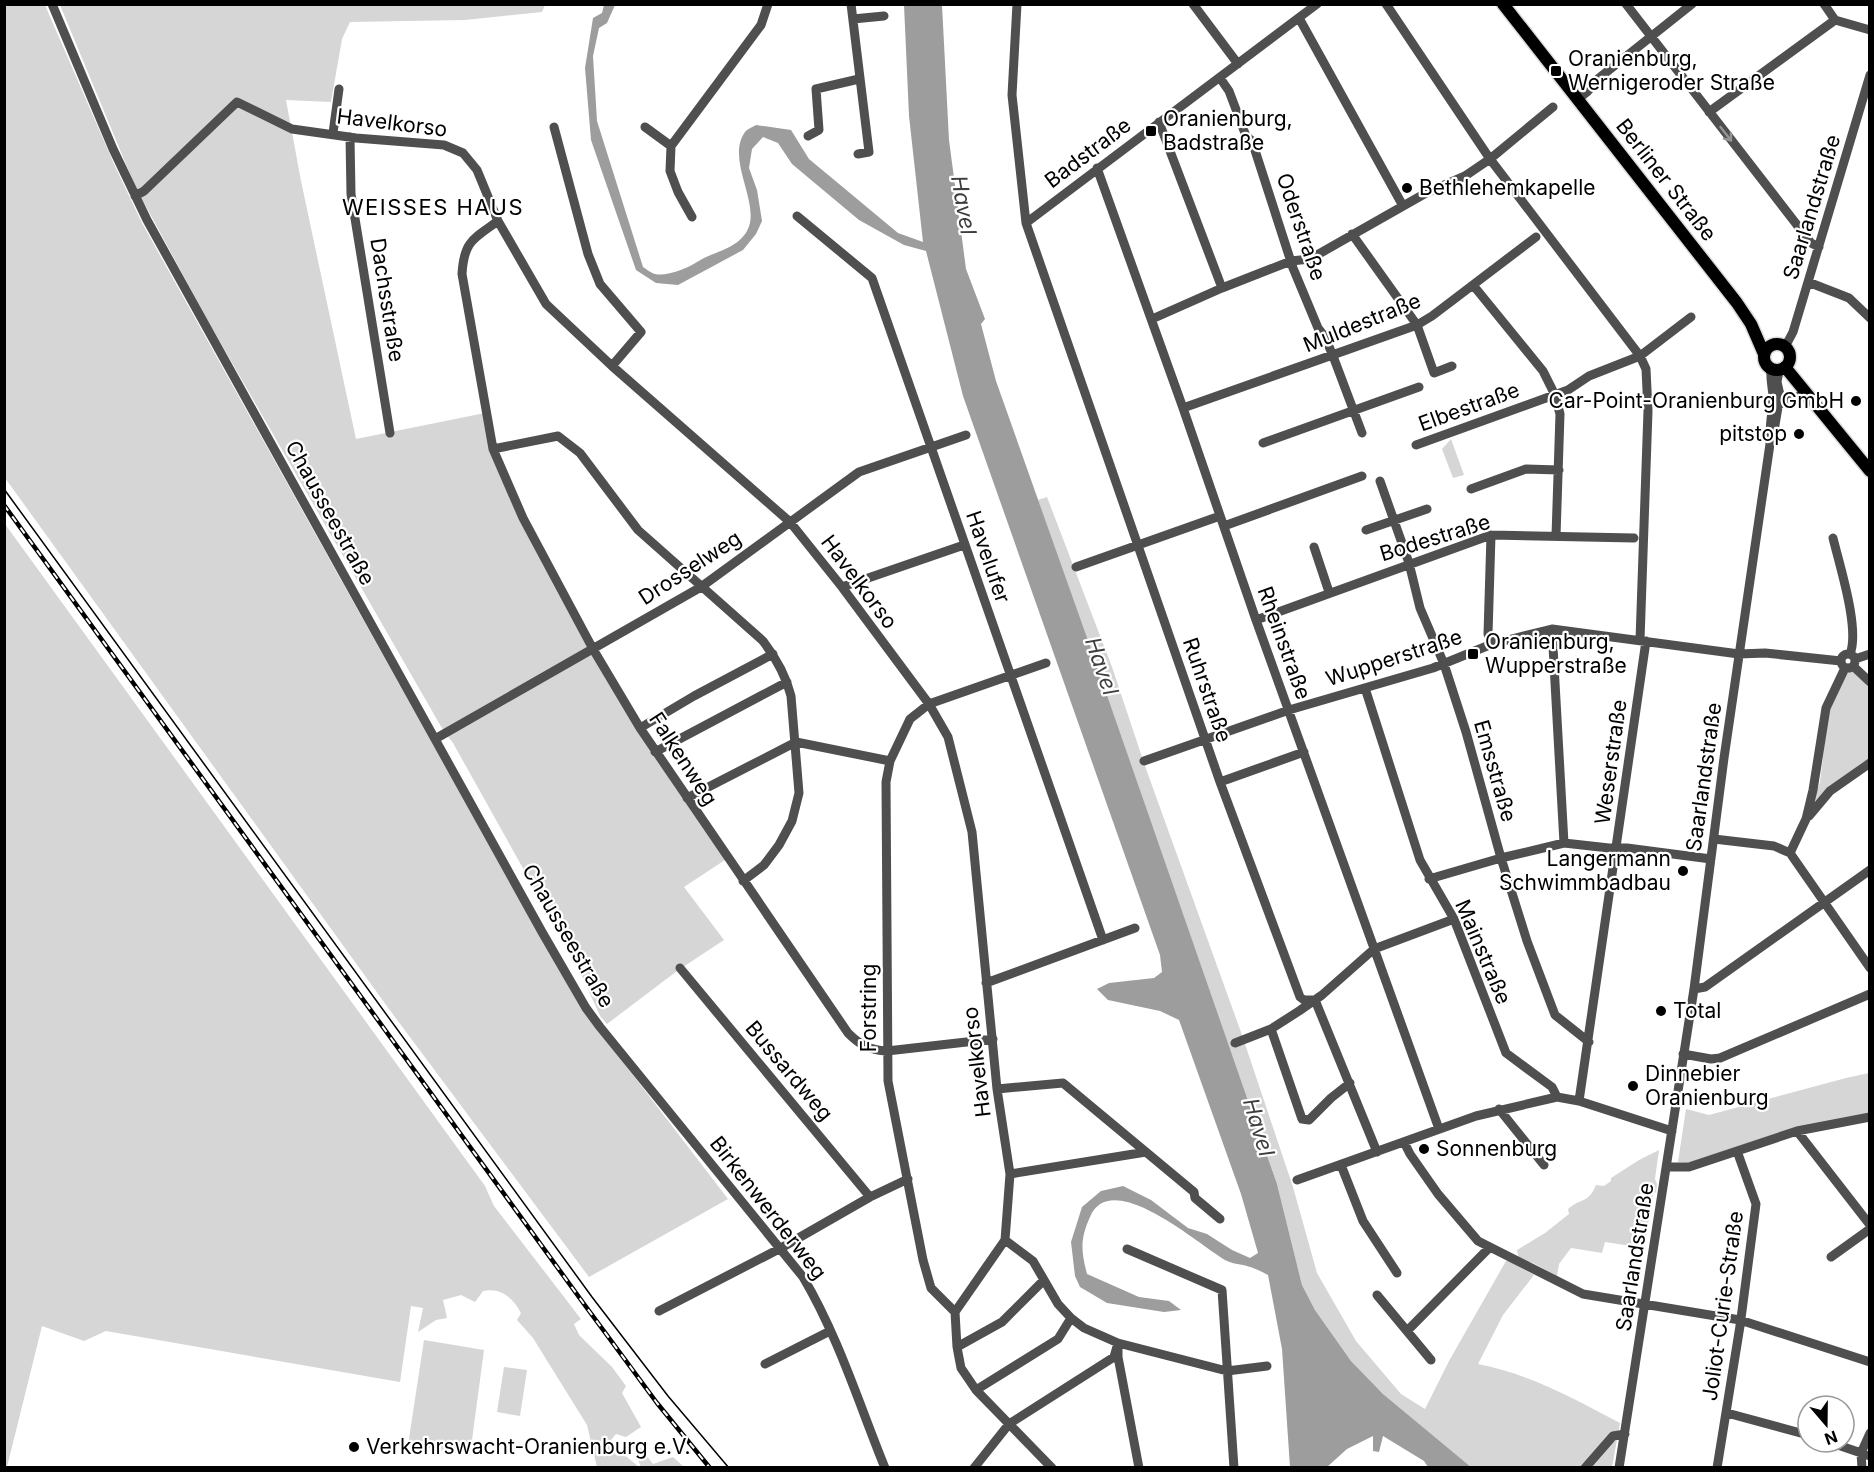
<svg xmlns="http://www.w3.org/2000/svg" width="1874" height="1472" font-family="Inter,sans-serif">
<rect width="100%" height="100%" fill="#fff"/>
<!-- green -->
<path fill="#d6d6d6" d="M4,5H45L114,164L142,223L539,935L584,1011L728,1199L589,1277L389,1009L5,478Z
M60,5H545L542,12L465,20L350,22L342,39L331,102L286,100L301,181L356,439L485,413L493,449L593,649L728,858L684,887L724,940L677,971L607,1024L600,1016L577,965L453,743L443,730L208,321L135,186Z
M1451,439L1464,475L1453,478L1442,449Z
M1047,497L1112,667L1145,766L1242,1035L1293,1187L1317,1273L1356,1341L1401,1394L1425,1409L1449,1361L1506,1261H1509L1534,1275L1503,1315L1478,1364C1530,1374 1574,1399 1620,1423L1612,1467H1471L1383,1394L1351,1361L1315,1310L1302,1285L1277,1184L1038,500Z
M5,524L485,1186L494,1206L581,1319L574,1324L579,1335L612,1367L626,1386L622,1393L641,1427L626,1437L616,1434L611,1440L616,1448L639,1467H597L587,1425L533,1338L517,1320L521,1313C513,1298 501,1287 483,1291L475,1302L461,1295L443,1300L447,1318L436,1320L418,1332L423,1308L411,1306L400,1382L106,1331L84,1341L42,1326L7,1467H5Z
M1854,668L1869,688V760L1811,808L1820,782L1829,707L1849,670Z
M1869,1073V1114L1691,1163L1678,1162L1686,1109L1709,1115L1846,1078Z
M1659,1150L1655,1179L1657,1184L1656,1192L1653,1194L1644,1248L1605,1242L1602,1253L1571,1248L1559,1264L1557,1276L1533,1263L1519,1260L1517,1250L1545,1233L1569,1214L1568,1209C1582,1197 1588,1204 1596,1185L1604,1186L1611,1181V1178L1639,1160Z
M424,1340L484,1350L470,1455L408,1445Z
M504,1367L527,1370L520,1416L497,1412Z
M636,1442L653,1464L673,1457L684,1467H641L632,1446Z"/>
<!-- water -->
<path fill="#9d9d9d" d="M604,5H615L607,23L599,28L593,56L597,121L643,267C646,269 651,273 655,274C666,277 688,268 697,262C714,251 736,250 747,231C762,205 725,160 745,132C747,129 753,127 756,125L791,130L809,159L898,233L923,242L909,116L904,5H942L949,140L966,269L985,319L981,324L996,381L1086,635L1277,1184L1302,1285L1315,1310L1351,1361L1383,1394L1471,1467H1428L1424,1461L1383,1436L1379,1452L1373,1451V1436L1347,1449L1327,1467H1290L1282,1349L1268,1275C1262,1272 1255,1268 1247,1266C1240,1264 1232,1264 1225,1260C1198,1244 1111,1167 1090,1217C1080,1239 1081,1251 1087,1274L1139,1297L1169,1301L1181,1310L1164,1312L1107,1303L1080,1287L1075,1276L1071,1242L1082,1207L1101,1191L1123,1186L1151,1200L1188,1228L1207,1234L1232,1250L1250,1258L1258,1253L1241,1194L1179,1020L1160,1011L1108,1000L1097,989L1109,983L1154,978L1162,972L1160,955L963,396L926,251L904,245L859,220L792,164L778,143L763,137L752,149L749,168L757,190L762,221L756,234L743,250L678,285L656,283L636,270L591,140L585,68L593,18L602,13Z"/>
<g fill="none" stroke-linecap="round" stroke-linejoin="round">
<!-- major casing -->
<g stroke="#dbdbdb" stroke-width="15">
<path id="major" d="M1503,4L1737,303L1751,324L1764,354
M1764 357a13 13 0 1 1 26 0a13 13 0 1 1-26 0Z
M1785,367L1870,471"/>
</g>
<!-- minor -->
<path stroke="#4f4f4f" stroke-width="9" d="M52,4L113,149L147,220L542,932L586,1008L600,1027L803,1277C838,1336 859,1404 885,1468
M851,4L869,152L858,154
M1017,4L1012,95L1026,223L1220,782L1300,997L1304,1000H1315L1377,1152
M1193,4L1238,64
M1386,4L1490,159L1640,356L1646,369L1648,411L1640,640
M1626,4L1811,243L1819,247
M1824,4L1835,20L1870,30
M1299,18L1403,206
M853,19L884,16
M1220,78L1229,91L1246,136L1252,141L1293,268L1318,328L1325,337L1333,356L1362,433
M1578,99L1587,92L1599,78L1692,4
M1709,112L1835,20
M1159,122L1222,288
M554,127L588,254L600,284L641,332L612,366
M645,127L671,146
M333,133L339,89
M808,136L819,130L816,89L859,79
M350,137L351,194L390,433
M1097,168L1183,408L1256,620L1439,1129
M135,196L144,191L237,102L292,129L356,138L444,145L463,153L477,170L498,221L546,304L612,366L790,522L842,587L929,704L948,737L972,832L997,1089L1010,1174L1005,1240L955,1312L957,1347L961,1368L976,1390L1052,1468
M797,216L872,278L1103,940
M692,217L678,192L670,171L671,146L761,25L768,4
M498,221C473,239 464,241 462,274L493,449L523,518L593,649L640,728L848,1033C860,1045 869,1050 887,1051L993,1039
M1026,223L1317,4
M1352,234L1417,325L1434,373L1452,366
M1808,282L1849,298L1870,318
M1473,285L1543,371L1555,395L1560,414L1556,536
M1152,319L1222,288L1291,261L1310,259L1426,193L1465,176L1490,159L1553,107
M1785,347L1793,332L1870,75
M1778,406C1788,396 1799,394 1811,400
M1183,408L1417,325L1432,316L1536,237
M1773,437L1780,395L1777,382L1779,371
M1263,443L1419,387
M1416,445L1568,390L1589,376L1640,356L1691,317
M493,449L558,436L580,453L638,530L763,641C776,658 786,676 791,696L799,793L792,821L779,845L764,865L743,881
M1380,481L1409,563L1420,608L1444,664L1466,732L1501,858L1527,941L1555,1015L1589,1042
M1471,489L1526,469L1559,470
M1224,526L1362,476
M1366,530L1427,509
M1491,535L1488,634L1492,644
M1833,538C1840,567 1860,629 1850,654
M1314,547L1329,592
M1076,567L1220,516
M842,587L964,545
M1256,620L1491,535L1634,538
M1552,629L1564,843
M1841 661a7 7 0 1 1 14 0a7 7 0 1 1-14 0Z
M1855,659L1870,654
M1853,666L1870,682
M1365,688L1420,860L1454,919L1506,1053L1552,1087L1557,1097L1579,1101L1672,1131
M640,728L694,696L773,654
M435,739L701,587L859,472L966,435
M655,752L787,682
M1144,761L1289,710L1433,668L1492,644L1552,629L1739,654L1765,653L1841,661
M1220,782L1304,752
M687,798L796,742L890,761
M1809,816L1830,791L1870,763
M1714,839L1774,846L1790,853L1870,968
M1790,853L1806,819L1813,790L1826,708L1845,668
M1429,879L1501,858L1564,843L1609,848H1627L1711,859
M680,968L870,1197
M986,983L1135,928
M1694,989L1705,987L1870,870
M1271,1029L1302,1119L1309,1120L1331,1098L1350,1083
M1235,1043L1271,1029L1299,1011L1322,995L1374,949L1454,919
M1683,1054L1711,1059L1720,1058L1870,994
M997,1089L1063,1083L1194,1192L1195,1198L1220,1219
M1579,1101L1646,641
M1499,1109L1544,1165
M1797,1131L1870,1225
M1404,1142L1410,1154L1438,1194L1478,1241L1583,1294L1740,1320L1870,1362
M1341,1165L1363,1221L1397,1273
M1667,1167H1689L1797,1131L1870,1117
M1010,1174L1146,1152
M1297,1180L1476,1116L1557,1097
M1005,1240L1033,1261L1058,1304L1071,1318L1084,1328L1118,1343V1357L1139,1468
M1127,1249L1222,1290L1234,1468
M1831,1257L1870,1229
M1377,1295L1431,1360
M659,1311L781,1248L870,1197L908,1179
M955,1312L931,1288L923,1260L888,1081L886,782L890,761L910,719L929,704L1046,663
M1407,1331L1489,1248
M957,1347L1002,1322L1044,1280
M765,1364L830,1331
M976,1390L1058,1339L1071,1318
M1727,1413L1808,1435
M1829,1442L1870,1456
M974,1468L1009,1424L1114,1357L1118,1343L1227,1371L1267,1366
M1585,1468L1613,1436L1625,1434
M1619,1468L1694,989L1724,758L1770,444C1769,429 1772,415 1773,399C1773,389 1770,380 1771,369
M1717,1468L1740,1326L1756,1204L1737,1151
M1862,1468L1861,1453L1870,1433"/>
<!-- major -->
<use href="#major" stroke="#000" stroke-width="12"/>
<!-- tram -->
<path stroke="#000" stroke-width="1.5" d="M4,489L592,1297L668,1396L729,1468"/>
<!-- rail casing -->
<g stroke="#000" stroke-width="4.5">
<path id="rail" d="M4,505L584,1304L657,1403L710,1468"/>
</g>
<!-- rail -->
<use href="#rail" stroke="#fff" stroke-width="2" stroke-dasharray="7" stroke-linecap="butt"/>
</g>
<!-- one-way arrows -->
<defs><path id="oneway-shaft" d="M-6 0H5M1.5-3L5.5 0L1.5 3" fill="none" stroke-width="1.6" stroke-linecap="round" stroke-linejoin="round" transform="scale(1.5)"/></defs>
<use stroke="#959595" href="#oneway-shaft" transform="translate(1726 134) rotate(52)"/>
<!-- markers -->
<g fill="#000" stroke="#fff" stroke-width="2">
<rect x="1550" y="65" width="12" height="12" rx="3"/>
<rect x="1145" y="125" width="12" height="12" rx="3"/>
<circle cx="1407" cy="188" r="6"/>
<circle cx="1856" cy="401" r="6"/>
<circle cx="1799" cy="434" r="6"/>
<rect x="1467" y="648" width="12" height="12" rx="3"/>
<circle cx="1683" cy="871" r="6"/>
<circle cx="1661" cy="1011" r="6"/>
<circle cx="1633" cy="1086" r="6"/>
<circle cx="1424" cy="1149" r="6"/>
<circle cx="354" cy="1447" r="6"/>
</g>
<g text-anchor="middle" stroke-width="4.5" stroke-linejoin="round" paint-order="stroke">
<!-- poi labels -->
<g font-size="21" fill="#000" stroke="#fff" text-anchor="start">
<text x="1568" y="66">Oranienburg,<tspan x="1568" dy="24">Wernigeroder Straße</tspan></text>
<text x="1163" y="126">Oranienburg,<tspan x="1163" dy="24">Badstraße</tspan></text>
<text x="1419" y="195">Bethlehemkapelle</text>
<text x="1844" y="408" text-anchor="end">Car-Point-Oranienburg GmbH</text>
<text x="1787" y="441" text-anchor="end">pitstop</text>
<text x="1485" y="649">Oranienburg,<tspan x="1485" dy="24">Wupperstraße</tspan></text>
<text x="1671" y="866" text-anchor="end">Langermann<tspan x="1671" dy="24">Schwimmbadbau</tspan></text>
<text x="1673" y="1018">Total</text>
<text x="1645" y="1081">Dinnebier<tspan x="1645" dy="24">Oranienburg</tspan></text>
<text x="1436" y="1156">Sonnenburg</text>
<text x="366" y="1454">Verkehrswacht-Oranienburg e.V.</text>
</g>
<!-- street labels -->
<g font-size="21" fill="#000" stroke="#fff">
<text transform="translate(392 123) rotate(7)" y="7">Havelkorso</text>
<text transform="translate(1088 153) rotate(-37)" y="7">Badstraße</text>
<text transform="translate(1666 180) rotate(52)" y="7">Berliner Straße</text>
<text transform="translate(1812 207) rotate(-73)" y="7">Saarlandstraße</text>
<text transform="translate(1301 227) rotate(71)" y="7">Oderstraße</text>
<text transform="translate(387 300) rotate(81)" y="7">Dachsstraße</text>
<text transform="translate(1362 323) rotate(-22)" y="7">Muldestraße</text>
<text transform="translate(1469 407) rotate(-20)" y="7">Elbestraße</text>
<text transform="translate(330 513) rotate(61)" y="7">Chausseestraße</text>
<text transform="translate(1435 538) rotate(-17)" y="7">Bodestraße</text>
<text transform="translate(988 557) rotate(71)" y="7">Havelufer</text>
<text transform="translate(690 568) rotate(-33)" y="7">Drosselweg</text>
<text transform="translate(859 582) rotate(53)" y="7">Havelkorso</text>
<text transform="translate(1284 643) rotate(70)" y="7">Rheinstraße</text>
<text transform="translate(1394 658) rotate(-18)" y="7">Wupperstraße</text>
<text transform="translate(1207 690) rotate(71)" y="7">Ruhrstraße</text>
<text transform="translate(683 759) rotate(57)" y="7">Falkenweg</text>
<text transform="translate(1611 762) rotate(-82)" y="7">Weserstraße</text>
<text transform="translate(1495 771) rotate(74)" y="7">Emsstraße</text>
<text transform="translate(1704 777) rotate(-82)" y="7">Saarlandstraße</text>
<text transform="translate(568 936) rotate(60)" y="7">Chausseestraße</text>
<text transform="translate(1483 952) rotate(67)" y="7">Mainstraße</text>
<text transform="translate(869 1008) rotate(-90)" y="7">Forstring</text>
<text transform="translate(977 1062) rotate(-97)" y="7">Havelkorso</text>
<text transform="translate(789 1071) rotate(50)" y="7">Bussardweg</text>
<text transform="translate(768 1208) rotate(52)" y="7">Birkenwerderweg</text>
<text transform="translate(1635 1257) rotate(-81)" y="7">Saarlandstraße</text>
<text transform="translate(1723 1306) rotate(-82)" y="7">Joliot-Curie-Straße</text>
</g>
<!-- water labels -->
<g font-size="22" font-style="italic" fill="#3e3e3e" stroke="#fff">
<text transform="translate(964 205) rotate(80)" y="8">Havel</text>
<text transform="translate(1102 666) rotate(71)" y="8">Havel</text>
<text transform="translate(1259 1127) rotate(73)" y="8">Havel</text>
</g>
<!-- neighbourhood labels -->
<g font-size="22" letter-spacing="1.5" fill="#000" stroke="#fff">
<text x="433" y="215">WEISSES HAUS</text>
</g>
</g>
<!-- border -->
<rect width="1874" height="1472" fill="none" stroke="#000000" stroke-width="12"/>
<!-- north arrow -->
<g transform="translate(1826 1424) rotate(160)"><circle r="28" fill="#ffffff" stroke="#999999" stroke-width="1.5"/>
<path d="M0-4.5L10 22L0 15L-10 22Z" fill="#000000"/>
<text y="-9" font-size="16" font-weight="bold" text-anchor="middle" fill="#000000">N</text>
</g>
</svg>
